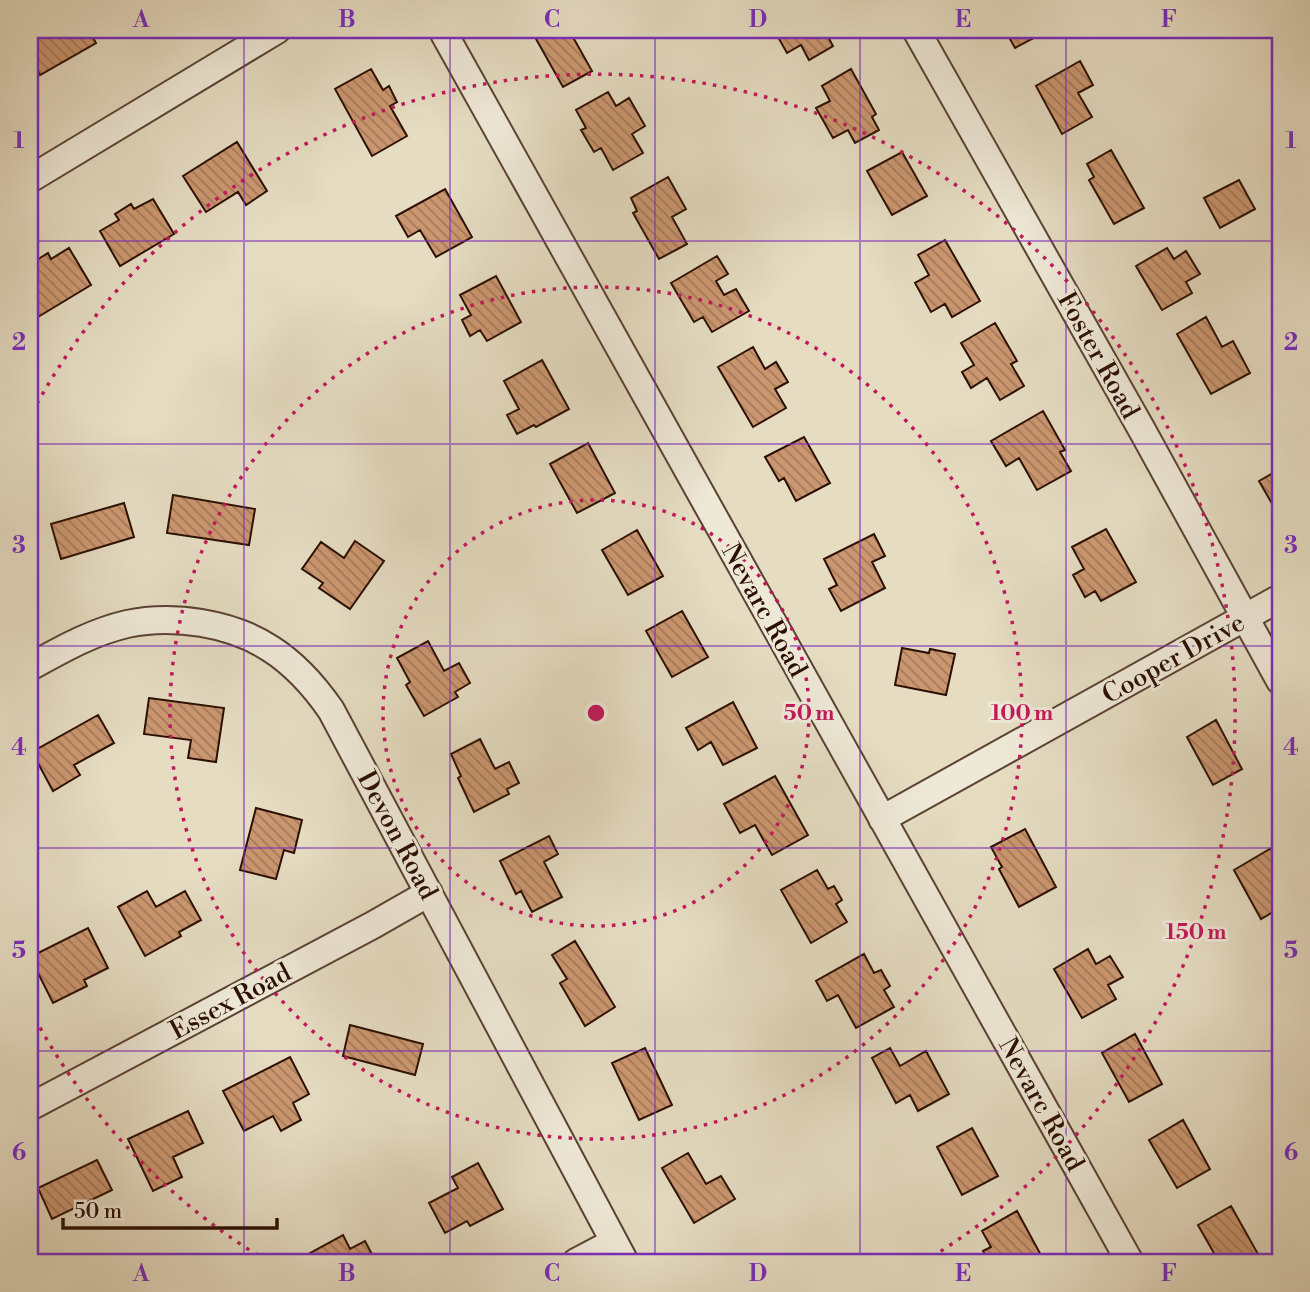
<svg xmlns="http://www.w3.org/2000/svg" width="1310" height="1292" font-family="'Libre Bodoni',serif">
<defs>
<pattern id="building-back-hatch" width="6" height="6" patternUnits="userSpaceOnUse" patternTransform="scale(1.75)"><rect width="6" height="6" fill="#cb9770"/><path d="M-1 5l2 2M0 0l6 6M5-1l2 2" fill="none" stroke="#a57a5a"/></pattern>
</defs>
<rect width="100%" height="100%" fill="#e5dcc2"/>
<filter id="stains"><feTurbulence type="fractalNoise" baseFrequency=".00286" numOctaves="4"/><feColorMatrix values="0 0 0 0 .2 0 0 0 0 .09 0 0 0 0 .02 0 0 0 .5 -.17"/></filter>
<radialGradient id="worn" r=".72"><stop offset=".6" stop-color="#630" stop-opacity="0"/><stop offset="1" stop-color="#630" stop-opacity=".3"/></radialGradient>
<!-- building -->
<path fill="url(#building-back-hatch)" stroke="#2b0f02" stroke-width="2" d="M30,30H89L96,43L40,75L30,56Z
M531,30H569L592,71L563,87Z
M774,30H829L826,33L833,46L809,60L801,45L787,53Z
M1005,30H1043L1045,32L1015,48Z
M1080,61L1093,85L1078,93L1092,117L1062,134L1036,86Z
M371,69L383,90L389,86L397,102L390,106L407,136L372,156L335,89Z
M851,69L876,114L872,117L879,130L855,143L848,130L833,138L816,108L830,101L822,86Z
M608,92L616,106L629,98L645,126L632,134L643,153L613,170L601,148L594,152L581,130L586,128L576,110Z
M237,142L267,191L246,205L238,192L206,212L183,176Z
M1111,150L1144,208L1114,224L1089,180L1094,177L1087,164Z
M902,152L927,196L892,215L867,171Z
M668,177L686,209L672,217L687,244L659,259L633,213L637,211L631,198Z
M1239,180L1255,209L1220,228L1204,198Z
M445,189L472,237L436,257L420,230L408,237L396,216Z
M153,199L174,234L120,266L100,231L119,220L115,214L131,204L134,209Z
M945,240L980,301L952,317L945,304L931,312L915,283L929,275L918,255Z
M69,248L91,285L38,317L30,304V272L35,268L32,263L48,253L51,259Z
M1167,248L1174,259L1186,251L1200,274L1186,282L1192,293L1162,310L1136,266Z
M717,256L728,274L716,281L724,295L736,289L749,311L712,332L703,317L694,322L671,283Z
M496,276L521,322L487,341L480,330L470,336L462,320L471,315L460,295Z
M1206,317L1222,347L1233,341L1250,373L1211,394L1177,334Z
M995,323L1017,361L1011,364L1024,386L1000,400L987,378L971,388L962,372L974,365L961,343Z
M753,347L765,369L776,362L788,382L775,389L786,408L753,427L718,367Z
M542,360L569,409L536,427L534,425L517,434L507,415L519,409L504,381Z
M1043,411L1065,450L1060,452L1071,471L1037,490L1019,458L1006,466L991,441Z
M804,437L830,483L796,501L784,478L779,481L765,457Z
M588,443L615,493L577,513L550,464Z
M1280,469V510L1277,512L1259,481Z
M173,495L255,509L249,545L167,533Z
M124,503L134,537L61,559L51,524Z
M1106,529L1136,582L1101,601L1095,591L1085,597L1073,575L1084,569L1072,547Z
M637,530L663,576L628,595L602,550Z
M874,534L885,556L872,562L885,588L841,611L829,589L837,585L824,559Z
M355,541L384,561L350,609L319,588L323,583L302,569L321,542L344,558Z
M682,611L708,657L672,677L646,631Z
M428,641L444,671L459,663L470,683L455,692L458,697L424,716L406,685L410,682L397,658Z
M902,648L929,653L930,649L955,654L946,695L895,685Z
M149,698L224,708L216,762L188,758L191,740L144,734Z
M733,702L757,748L723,765L711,742L698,750L686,728Z
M98,715L114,743L74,765L80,775L53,791L32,752Z
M1216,720L1242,769L1213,785L1187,737Z
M480,739L495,769L509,762L519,783L507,789L509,794L474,812L458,778L461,776L451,754Z
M775,776L808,835L772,855L755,825L740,833L724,804Z
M256,808L302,820L294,853L284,850L276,879L240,870Z
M1025,829L1056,887L1019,907L999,869L1002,867L991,847Z
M549,836L558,854L544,862L562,897L532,912L521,891L516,894L500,861Z
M1280,843V908L1261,919L1234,870Z
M817,870L828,889L834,886L842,900L836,904L847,922L811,943L781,890Z
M147,891L156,907L185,891L201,920L179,932L181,936L145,956L118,907Z
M88,928L108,968L84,980L87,986L53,1003L30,957Z
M575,941L615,1007L585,1026L560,983L567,979L552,955Z
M1088,949L1096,964L1110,956L1123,977L1108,985L1116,999L1082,1018L1054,969Z
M864,954L874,973L881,970L890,986L884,990L894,1007L856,1028L838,995L827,1001L816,981Z
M350,1025L423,1044L415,1075L343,1056Z
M1135,1034L1162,1084L1129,1102L1102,1053Z
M645,1048L672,1105L639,1120L612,1063Z
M890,1048L900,1066L926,1051L949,1094L918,1111L910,1095L896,1103L872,1058Z
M290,1057L309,1094L293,1103L301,1120L281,1131L273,1116L244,1131L223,1091Z
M188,1111L203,1143L173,1157L182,1177L153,1191L128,1139Z
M1183,1120L1210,1169L1177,1188L1149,1140Z
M972,1128L998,1176L962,1195L937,1147Z
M688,1153L706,1184L721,1176L735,1199L694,1223L662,1168Z
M97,1160L112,1190L52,1219L38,1188Z
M478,1163L503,1209L470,1226L467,1221L445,1233L429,1203L458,1188L452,1177Z
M1231,1206L1258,1254L1244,1262H1219L1198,1225Z
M1017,1211L1042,1257L1033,1262H989L983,1251L991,1247L982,1231Z
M343,1235L350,1249L365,1241L376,1262H301L299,1259Z"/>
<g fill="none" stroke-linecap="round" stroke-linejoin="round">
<!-- street casing -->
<g stroke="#5a4232" stroke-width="30">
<path id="street" d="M442,30L1130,1262
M916,30L1142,430L1280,681
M30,179L277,30
M30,667C61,650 92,632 127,624C173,614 232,623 271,649C296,665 315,687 331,710L625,1262
M882,819L1280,598
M30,1107L373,925L429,893
M576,1262L614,1242"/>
</g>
<!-- street -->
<use href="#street" stroke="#eee8d7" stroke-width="26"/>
</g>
<!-- grid -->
<path fill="none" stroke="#7b2cbf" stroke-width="2" stroke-opacity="0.55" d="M244,30V1262M450,30V1262M655,30V1262M860,30V1262M1066,30V1262M30,241H1280M30,444H1280M30,646H1280M30,848H1280M30,1051H1280"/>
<!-- distance rings -->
<g fill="none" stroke="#c2185b" stroke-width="3.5" stroke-dasharray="3.5 7">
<circle cx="596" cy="713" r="213"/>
<circle cx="596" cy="713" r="426"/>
<path d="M267 1261A639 639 0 0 1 32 1013M32 413A639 639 0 1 1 925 1261"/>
</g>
<g text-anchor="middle" stroke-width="6" stroke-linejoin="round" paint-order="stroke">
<!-- street labels -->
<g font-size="26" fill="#2b0f02" stroke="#eee8d7">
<text transform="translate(1099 355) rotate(61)" y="9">Foster Road</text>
<text transform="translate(765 610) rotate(61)" y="9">Nevarc Road</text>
<text transform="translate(1173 658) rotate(-29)" y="9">Cooper Drive</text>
<text transform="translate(398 835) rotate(62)" y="9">Devon Road</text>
<text transform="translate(230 1001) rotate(-28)" y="9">Essex Road</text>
<text transform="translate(1042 1104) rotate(61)" y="9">Nevarc Road</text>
</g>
</g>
<circle cx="596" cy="713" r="10" fill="#c2185b" stroke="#eee8d7" stroke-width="3.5"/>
<g font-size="21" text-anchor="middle" font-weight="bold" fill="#c2185b" stroke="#eee8d7" stroke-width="6" stroke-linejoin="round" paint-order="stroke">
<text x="809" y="720">50 m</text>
<text x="1022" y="720">100 m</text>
<text x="1196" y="939">150 m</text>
</g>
<!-- margin -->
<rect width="1310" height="1292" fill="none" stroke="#e5dcc2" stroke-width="77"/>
<!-- scale -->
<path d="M63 1218v10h214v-10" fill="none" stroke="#2b0f02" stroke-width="3.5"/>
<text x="74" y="1218" font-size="21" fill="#2b0f02" stroke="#eee8d7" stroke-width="5" paint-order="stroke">50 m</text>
<rect x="38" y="38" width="1234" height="1216" fill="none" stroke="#7b2cbf" stroke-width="2.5"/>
<g font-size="23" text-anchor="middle" font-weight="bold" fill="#7b2cbf">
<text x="141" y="27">A</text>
<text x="347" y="27">B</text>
<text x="552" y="27">C</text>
<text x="758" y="27">D</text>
<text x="963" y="27">E</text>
<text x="1169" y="27">F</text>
<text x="19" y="148">1</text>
<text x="1291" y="148">1</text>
<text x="19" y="350">2</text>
<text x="1291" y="350">2</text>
<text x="19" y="553">3</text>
<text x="1291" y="553">3</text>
<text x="19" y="755">4</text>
<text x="1291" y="755">4</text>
<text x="19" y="958">5</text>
<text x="1291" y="958">5</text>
<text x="19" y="1160">6</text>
<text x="1291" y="1160">6</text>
<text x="141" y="1281">A</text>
<text x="347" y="1281">B</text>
<text x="552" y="1281">C</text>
<text x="758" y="1281">D</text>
<text x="963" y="1281">E</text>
<text x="1169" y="1281">F</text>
</g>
<rect width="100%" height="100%" filter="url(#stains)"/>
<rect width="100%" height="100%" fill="url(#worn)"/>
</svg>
